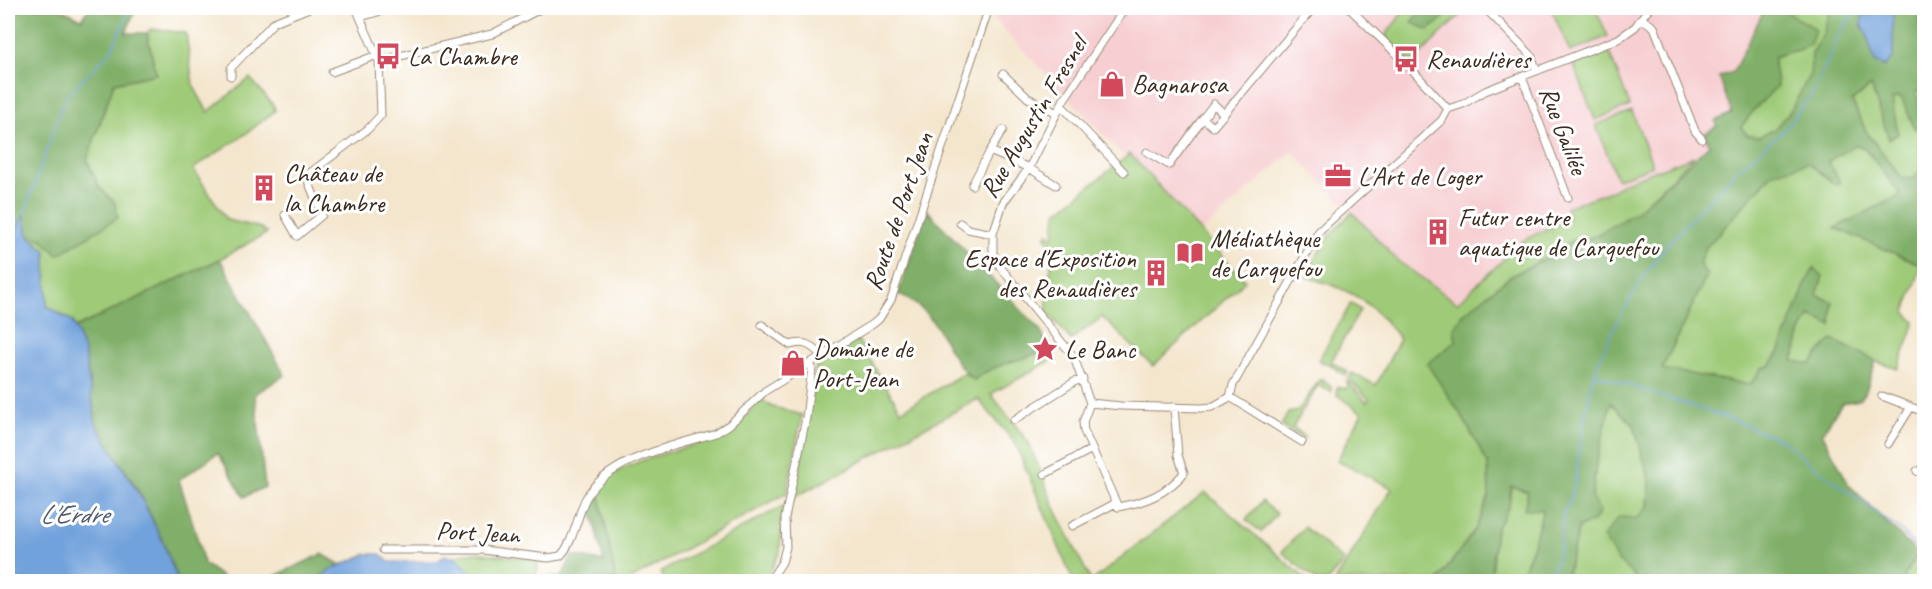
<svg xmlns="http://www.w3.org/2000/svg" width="1932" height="589" font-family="Caveat,sans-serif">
<rect width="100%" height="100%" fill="#fff"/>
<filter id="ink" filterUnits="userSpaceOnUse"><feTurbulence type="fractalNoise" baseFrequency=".0167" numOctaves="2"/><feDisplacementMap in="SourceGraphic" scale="12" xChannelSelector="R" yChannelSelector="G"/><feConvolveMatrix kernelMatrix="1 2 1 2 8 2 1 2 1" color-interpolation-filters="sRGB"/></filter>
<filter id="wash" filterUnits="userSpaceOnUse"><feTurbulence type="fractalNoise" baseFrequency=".008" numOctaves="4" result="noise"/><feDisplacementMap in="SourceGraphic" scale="24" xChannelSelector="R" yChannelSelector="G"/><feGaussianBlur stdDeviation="1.35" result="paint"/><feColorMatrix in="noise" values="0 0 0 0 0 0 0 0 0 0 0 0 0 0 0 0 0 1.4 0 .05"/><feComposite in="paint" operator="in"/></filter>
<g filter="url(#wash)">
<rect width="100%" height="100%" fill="#f4e6cd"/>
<!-- built -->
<path fill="#f7cfd2" d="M995,8H1765L1733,72L1732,114L1716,121L1717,126L1709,144L1694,156L1623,183L1614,190L1566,207L1569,218L1524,240L1457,303L1398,261L1292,151L1198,235L992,17Z"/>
<!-- green -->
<path fill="#9fcb78" stroke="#6d7a4b" stroke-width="1.5" d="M1406,8H1467L1412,63L1385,36Z
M1551,8H1595L1608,36L1570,52Z
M1772,8H1924V78L1865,76L1817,161L1839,181L1827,161L1856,145L1865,148L1901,195L1835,228L1922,265L1905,312L1915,322L1898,369L1826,345L1811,364L1793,361L1801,331L1810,316L1831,325L1817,295L1815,268L1806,283L1779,353L1770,366L1762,368L1750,385L1662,369L1707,275L1699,264L1703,252L1539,262L1511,276L1495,290L1456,341L1463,418L1488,464L1489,496L1476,528L1438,581H1335L1392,488L1337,461L1362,413L1337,395V387L1346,389L1348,386L1347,381L1367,402L1369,399L1349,379L1352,373L1376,385L1400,339C1370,300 1353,290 1306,277C1320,247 1327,236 1352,212L1398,261L1457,303L1524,240L1569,218L1566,207L1614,190L1623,183L1694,156L1636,212L1608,230L1633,218L1713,142L1740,106Z
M151,29L186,33L193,85L208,112L250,78L274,106L275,111L247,133L193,169L227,220L261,228L267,233L220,259L75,328L72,321L47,306L46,251L28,235L42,239L115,203L99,187L87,160L114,83L156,74L147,33Z
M1608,49L1630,106L1595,120L1573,63Z
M1871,86L1889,139L1898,134L1891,99L1901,96L1915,129L1923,123L1916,91L1924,89V162L1915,178H1902L1867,133L1852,101Z
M1632,111L1653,166L1617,179L1596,125Z
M1130,154L1245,281L1153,366L1102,317L1071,340L1046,311L1053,246L1047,240L1046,235L1048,233L1054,238L1056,213Z
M1351,303L1360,310L1331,362L1348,372L1346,376L1329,364L1318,361Z
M858,340L901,411L964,373L974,380C993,363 1022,361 1045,350L1047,343L1050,361L991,394L1029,443L1053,504L1091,581H1074L1072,578L1015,443L978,399L793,498L800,468L816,367Z
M1320,379L1331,386V392L1318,385L1293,427L1305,437L1304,439L1281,426L1288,413L1298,411Z
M762,399L770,406L802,415L787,493L627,581H616L598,487C631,454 680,454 720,435C737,427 749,412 762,399Z
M1610,402L1634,425L1650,481L1648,506L1638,518L1617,560L1640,581L1565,582L1579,527L1594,521L1600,512L1592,497L1596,464Z
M1511,485L1528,492L1543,510L1534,542L1519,581L1490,582L1496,529L1509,506Z
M1205,492L1308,581H1092Z
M1262,501L1277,514L1261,532L1246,520Z
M783,506L780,552L765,581H665L660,572Z
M1304,527L1344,561L1327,581H1317L1282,552Z
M467,553H480L539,560L536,577H531L532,581L480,582L453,557Z
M1918,554L1924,559V581H1905L1904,576Z"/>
<!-- forest -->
<path fill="#7faf68" stroke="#5d6c43" stroke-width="1.5" d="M8,8H59L82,19L89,8H136L126,33H147L156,74L114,83L87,160L99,187L115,203L118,218L58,255L42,239L8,230Z
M1422,8H1455L1429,30L1412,23Z
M1765,8H1785C1791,19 1805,20 1815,29L1810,45C1798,52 1787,51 1774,57C1773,67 1777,76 1777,86L1754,110L1741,127L1747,135L1758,137L1774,129L1791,110L1810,74L1812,54L1824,32L1829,10L1828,8H1871L1862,18L1861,25L1866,32L1875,62L1893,58L1891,19L1893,8H1924V13L1918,22L1924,34V89L1916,92L1923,123L1915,129L1901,97L1892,99L1898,134L1889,139L1871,86L1852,101L1867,133L1902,178H1915L1924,162V259L1922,265L1835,228L1901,195L1865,148L1856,145L1828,161L1840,182L1836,185L1808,163L1773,173L1704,250L1699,264L1707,275L1662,369L1750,385L1762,368L1770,366L1779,353L1806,283L1814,268L1823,276L1817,295L1833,302L1831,325L1810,316L1801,331L1793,361L1811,364L1826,345L1833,340L1873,359L1875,363L1866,391L1859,400L1842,403L1822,433L1849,485L1918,554L1904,576L1905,581H1640L1617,560L1603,537L1619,517L1638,518L1648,506L1650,482L1634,425L1611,403L1596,464L1592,497L1600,512L1594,521L1579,527L1565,581H1519L1534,542L1543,510L1524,509L1528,492L1511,486L1509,506L1496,529L1490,581H1438L1476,528L1489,496L1488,464L1463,418L1427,364L1456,341L1454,329L1463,314L1511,276L1558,252L1571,241L1593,237L1636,212L1709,145L1705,133L1717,126L1715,121L1732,113L1719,77L1733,72Z
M927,210L1039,329L1047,343L1045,350C1023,361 993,363 974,380C954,365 946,339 931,319C923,308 911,300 898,294Z
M220,259L285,375L255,394L265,487L244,497L218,453L179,480L195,530L204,564L228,581H178L163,542L142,497L96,424L84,350L75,328Z
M598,487L616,581H532L531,577H562L572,555L604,562L591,507Z
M322,554L341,565L332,569L315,581L262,582Z"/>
<!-- water -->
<path fill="#72a2dc" stroke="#56667d" stroke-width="1.5" d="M1871,8H1893V58L1885,67L1875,62L1866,32L1861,25L1862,18Z
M24,214L28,235L46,251L47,306L72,321L75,328L84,350L96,424L141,497L163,542L178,581H8V238L13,236Z
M366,554H380L389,562L438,561L445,555L457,559L480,581H315L332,569Z"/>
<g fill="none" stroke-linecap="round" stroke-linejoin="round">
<!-- stream -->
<path stroke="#72a2dc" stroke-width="1.5" d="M24,214L65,98L111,51L130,8
M1595,374L1722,416L1784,441L1808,462L1901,531L1924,557
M1546,582L1557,560L1560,547L1564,510L1570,502L1574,487L1583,424L1594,374L1612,332L1642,279L1666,246L1736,171L1785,129L1814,91L1843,28L1857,8"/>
</g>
</g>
<g filter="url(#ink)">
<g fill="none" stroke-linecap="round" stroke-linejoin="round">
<!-- minor casing -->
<g stroke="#988876" stroke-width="9">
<path id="minor" d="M1349,8L1405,62L1448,109L1463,104L1485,91L1508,82L1618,39L1635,27L1649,8
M1485,8L1531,55L1537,71
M361,17L391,8
M1642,19L1654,27L1695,131L1702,139
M379,61L492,34L542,8
M332,72L377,55
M1003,74L1028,98L1057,113
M231,76V68L274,22L309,8
M1522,77L1568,198
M1061,105L1124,172
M1203,118L1214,104L1224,114
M990,151L1003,130
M1147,152L1169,165L1203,118L1213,127L1313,8
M972,185L990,151L1029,168L1056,185
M285,215L297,236L322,215L306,176L368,129L381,115L379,61L356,8
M960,223L968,229L993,234
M762,325L790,345C806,340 811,346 823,356
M1882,396L1924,412
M1230,397L1233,385L1319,231L1442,120L1448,109
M1230,397L1302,442
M1090,403L1074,357L1001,268L993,253V234L1003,203L1029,168L1063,101L1125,8
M1090,403L1083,422L1084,431L1118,507C1145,502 1165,495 1184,473L1178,455L1174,407
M1090,403L1121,406L1202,408L1212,407L1230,397
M1014,420L1074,382L1083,379
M1888,444L1911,407
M1917,471L1921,473L1924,464
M1045,474L1092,449
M1072,526L1116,503
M383,550H483L548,558L560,556C573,545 578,513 586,498C608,458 676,445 716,433L729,425L765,391L873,324L879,319L891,300L989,8
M769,582L782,562L786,547L785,518L806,418L812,368L811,363"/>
</g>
<!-- minor -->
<use href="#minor" stroke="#fff" stroke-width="7"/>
</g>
</g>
<!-- icons -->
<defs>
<g id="bus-bare" transform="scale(2.07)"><path d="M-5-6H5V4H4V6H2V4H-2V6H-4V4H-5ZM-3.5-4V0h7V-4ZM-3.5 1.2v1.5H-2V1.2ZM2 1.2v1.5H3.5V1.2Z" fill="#d1495b" stroke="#fff" stroke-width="2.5" paint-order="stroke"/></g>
<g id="shop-bare" transform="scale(2.07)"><path d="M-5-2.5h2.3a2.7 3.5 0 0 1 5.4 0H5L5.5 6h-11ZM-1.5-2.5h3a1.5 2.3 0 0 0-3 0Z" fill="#d1495b" stroke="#fff" stroke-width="2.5" paint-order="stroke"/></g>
<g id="office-bare" transform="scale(2.07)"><path d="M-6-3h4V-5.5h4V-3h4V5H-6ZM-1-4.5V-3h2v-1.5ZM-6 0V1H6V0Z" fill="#d1495b" stroke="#fff" stroke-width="2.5" paint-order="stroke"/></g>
<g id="building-bare" transform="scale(2.07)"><path d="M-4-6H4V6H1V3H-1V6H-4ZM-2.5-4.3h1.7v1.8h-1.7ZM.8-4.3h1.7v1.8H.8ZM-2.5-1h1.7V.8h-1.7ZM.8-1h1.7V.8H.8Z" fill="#d1495b" stroke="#fff" stroke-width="2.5" paint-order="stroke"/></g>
<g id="library-bare" transform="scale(2.07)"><path d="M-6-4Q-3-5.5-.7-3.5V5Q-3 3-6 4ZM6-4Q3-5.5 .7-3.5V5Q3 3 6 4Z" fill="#d1495b" stroke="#fff" stroke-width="2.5" paint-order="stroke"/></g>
<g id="sight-bare" transform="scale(2.07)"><path d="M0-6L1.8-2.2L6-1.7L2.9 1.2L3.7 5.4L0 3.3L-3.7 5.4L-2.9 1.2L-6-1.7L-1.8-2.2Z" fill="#d1495b" stroke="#fff" stroke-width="2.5" paint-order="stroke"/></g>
</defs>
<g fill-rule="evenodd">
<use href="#bus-bare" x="388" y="56"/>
<use href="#bus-bare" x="1406" y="59"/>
<use href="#shop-bare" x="1112" y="84"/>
<use href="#office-bare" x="1338" y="176"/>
<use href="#building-bare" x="264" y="188"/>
<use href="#building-bare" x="1438" y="232"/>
<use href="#library-bare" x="1190" y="253"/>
<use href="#building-bare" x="1156" y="273"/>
<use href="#sight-bare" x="1045" y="349"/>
<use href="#shop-bare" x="793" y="363"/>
</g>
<g text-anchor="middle" stroke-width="6" stroke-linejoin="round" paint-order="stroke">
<!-- poi labels -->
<g font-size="26" fill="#3b2a1e" stroke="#fff" text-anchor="start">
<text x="408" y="65">La Chambre</text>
<text x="1426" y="68">Renaudières</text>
<text x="1132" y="93">Bagnarosa</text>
<text x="284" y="182">Château de<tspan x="284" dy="30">la Chambre</tspan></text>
<text x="1358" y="185">L'Art de Loger</text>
<text x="1458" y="226">Futur centre<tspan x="1458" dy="30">aquatique de Carquefou</tspan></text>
<text x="1210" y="247">Médiathèque<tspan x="1210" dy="30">de Carquefou</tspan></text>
<text x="1136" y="267" text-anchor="end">Espace d'Exposition<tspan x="1136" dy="30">des Renaudières</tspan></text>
<text x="813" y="357">Domaine de<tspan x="813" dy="30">Port-Jean</tspan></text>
<text x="1065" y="358">Le Banc</text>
</g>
<!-- street labels -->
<g font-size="26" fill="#3b2a1e" stroke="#fff">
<text transform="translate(1033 117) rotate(-59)" y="9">Rue Augustin Fresnel</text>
<text transform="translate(1564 130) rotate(69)" y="9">Rue Galilée</text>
<text transform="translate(898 211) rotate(-71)" y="9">Route de Port Jean</text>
<text transform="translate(478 532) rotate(3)" y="9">Port Jean</text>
</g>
<!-- water labels -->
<g font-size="27" font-style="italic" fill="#515a6a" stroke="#fff">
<text x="74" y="523">L'Erdre</text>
</g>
</g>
<!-- margin -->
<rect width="1932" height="589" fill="none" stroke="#fff" stroke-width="30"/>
</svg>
